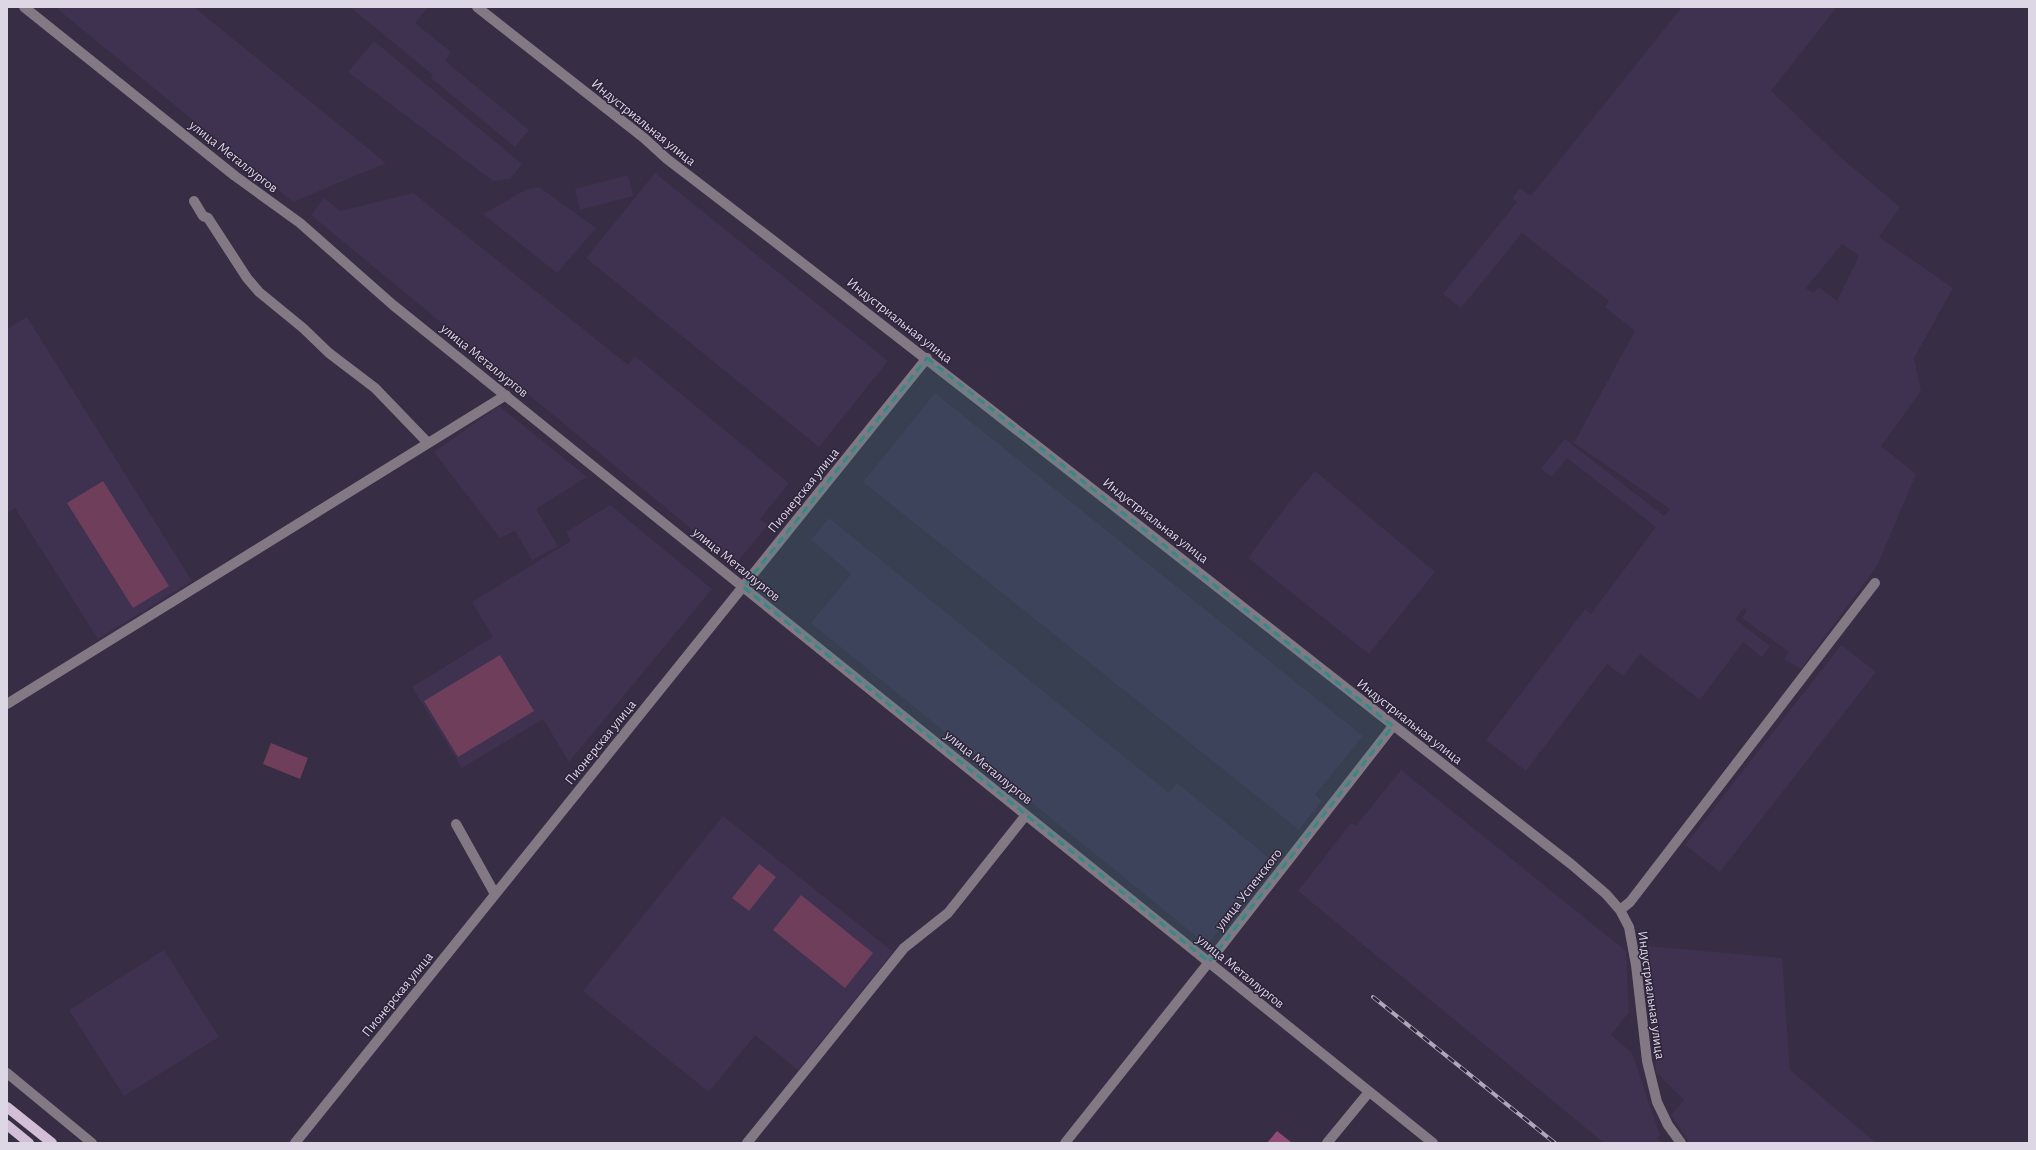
<svg xmlns="http://www.w3.org/2000/svg" width="2036" height="1150" font-family="'Alegreya Sans',sans-serif">
<rect width="100%" height="100%" fill="#372d44"/>
<!-- built -->
<path fill="#3f3250" fill-rule="evenodd" d="M55,7H194L386,163L293,202Z
M350,7H428L415,23L451,52L445,61L529,130L515,147L431,78L433,75Z
M1682,7H1837L1771,91L1839,156L1900,207L1879,237L1953,288L1914,358L1921,391L1881,446L1916,474L1877,566L1801,669L1784,659L1789,652L1742,618L1747,611L1744,608L1735,619L1770,646L1762,657L1743,642L1700,700L1640,654L1623,676L1607,664L1526,771L1486,740L1585,609L1591,614L1656,527L1567,458L1552,477L1541,469L1565,439L1664,516L1670,509L1574,443L1635,331L1605,307L1609,301L1522,233L1461,308L1443,294L1517,202L1512,198L1520,188L1531,196ZM1842,244L1859,256L1837,301L1819,287L1813,293L1806,288Z
M374,41L522,164L510,179L493,181L348,72Z
M655,173L888,361L819,447L586,258Z
M628,175L633,196L580,210L575,189Z
M539,187L596,228L557,273L483,214L527,189Z
M413,193L628,365L635,356L789,483L760,519L768,525L735,565L311,215L324,198L340,211Z
M27,317L192,581L98,639L15,508L7,513V329Z
M935,393L1363,736L1315,795L1322,801L1299,830L863,482Z
M499,406L587,477L536,509L558,546L532,560L515,531L500,538L434,452Z
M1315,471L1435,572L1369,654L1248,558L1287,505Z
M610,505L712,589L569,762L543,719L462,768L412,687L493,637L472,602L571,541L566,532Z
M829,518L1169,793L1177,783L1274,862L1207,945L811,623L851,574L811,540Z
M1841,645L1876,672L1720,872L1685,845Z
M1401,770L1626,951L1629,1012L1611,1035L1632,1053L1660,1135L1657,1138L1662,1143H1604L1298,891L1351,823L1356,826Z
M723,816L893,952L798,1070L755,1035L709,1092L583,991Z
M1647,946L1782,958L1790,1070L1876,1143H1690L1671,1115L1684,1100L1656,1072Z
M164,950L219,1037L124,1096L69,1010Z"/>
<!-- green -->
<path fill="#6e3e5b" d="M103,481L169,586L133,608L67,503Z
M500,655L534,711L458,757L424,701Z
M271,743L308,758L300,779L263,764Z
M759,864L776,877L749,911L732,898Z
M801,895L873,953L845,988L773,930Z"/>
<!-- forest -->
<path fill="#914c76" d="M1277,1131L1291,1142L1290,1143H1267Z"/>
<g fill="none" stroke-linecap="round" stroke-linejoin="round">
<!-- minor -->
<path stroke="#837984" stroke-width="10" d="M24,7L235,176L300,223L393,305L1433,1143
M477,7L644,138L667,159C971,391 1269,629 1571,864L1606,894L1620,910L1629,927L1636,965L1647,1061L1657,1102L1668,1125L1681,1143
M194,201L203,216L208,218L247,278L259,292L303,328L329,353L375,388L428,443
M7,704L506,395
M456,824L495,894
M1620,910L1630,902L1875,583
M7,1073L92,1143
M295,1143L927,358
M747,1143L904,948L948,913L1026,815
M1065,1143L1209,962L1393,726
M1327,1143L1369,1092"/>
<!-- major -->
<path stroke="#d3bfd5" stroke-width="10" d="M7,1107L52,1143
M7,1125L29,1143"/>
<!-- rail casing -->
<g stroke="#afa8b9" stroke-width="4">
<path id="rail" d="M1373,997L1555,1143"/>
</g>
<!-- rail -->
<use href="#rail" stroke="#2d233a" stroke-width="2.5" stroke-dasharray="8" stroke-linecap="butt"/>
</g>
<!-- marked area -->
<path fill="#388986" fill-opacity="0.2" stroke="#388986" stroke-width="3" stroke-dasharray="8 5" stroke-linejoin="round" d="M927,358L1393,726L1209,962L743,587Z"/>
<g text-anchor="middle" stroke-width="3" stroke-linejoin="round" paint-order="stroke">
<!-- street labels -->
<g font-size="14" fill="#dcd6e5" stroke="#2d233a">
<text transform="translate(644 122) rotate(39)" y="5">Индустриальная улица</text>
<text transform="translate(234 156) rotate(38)" y="5">улица Металлургов</text>
<text transform="translate(900 320) rotate(38)" y="5">Индустриальная улица</text>
<text transform="translate(485 360) rotate(39)" y="5">улица Металлургов</text>
<text transform="translate(803 490) rotate(-51)" y="5">Пионерская улица</text>
<text transform="translate(1156 520) rotate(38)" y="5">Индустриальная улица</text>
<text transform="translate(737 564) rotate(39)" y="5">улица Металлургов</text>
<text transform="translate(1410 721) rotate(38)" y="5">Индустриальная улица</text>
<text transform="translate(600 742) rotate(-51)" y="5">Пионерская улица</text>
<text transform="translate(989 767) rotate(39)" y="5">улица Металлургов</text>
<text transform="translate(1248 889) rotate(-52)" y="5">улица Успенского</text>
<text transform="translate(1241 971) rotate(39)" y="5">улица Металлургов</text>
<text transform="translate(397 994) rotate(-51)" y="5">Пионерская улица</text>
<text transform="translate(1652 995) rotate(82)" y="5">Индустриальная улица</text>
</g>
</g>
<!-- border -->
<rect width="2036" height="1150" fill="none" stroke="#dcd6e5" stroke-width="16"/>
</svg>
